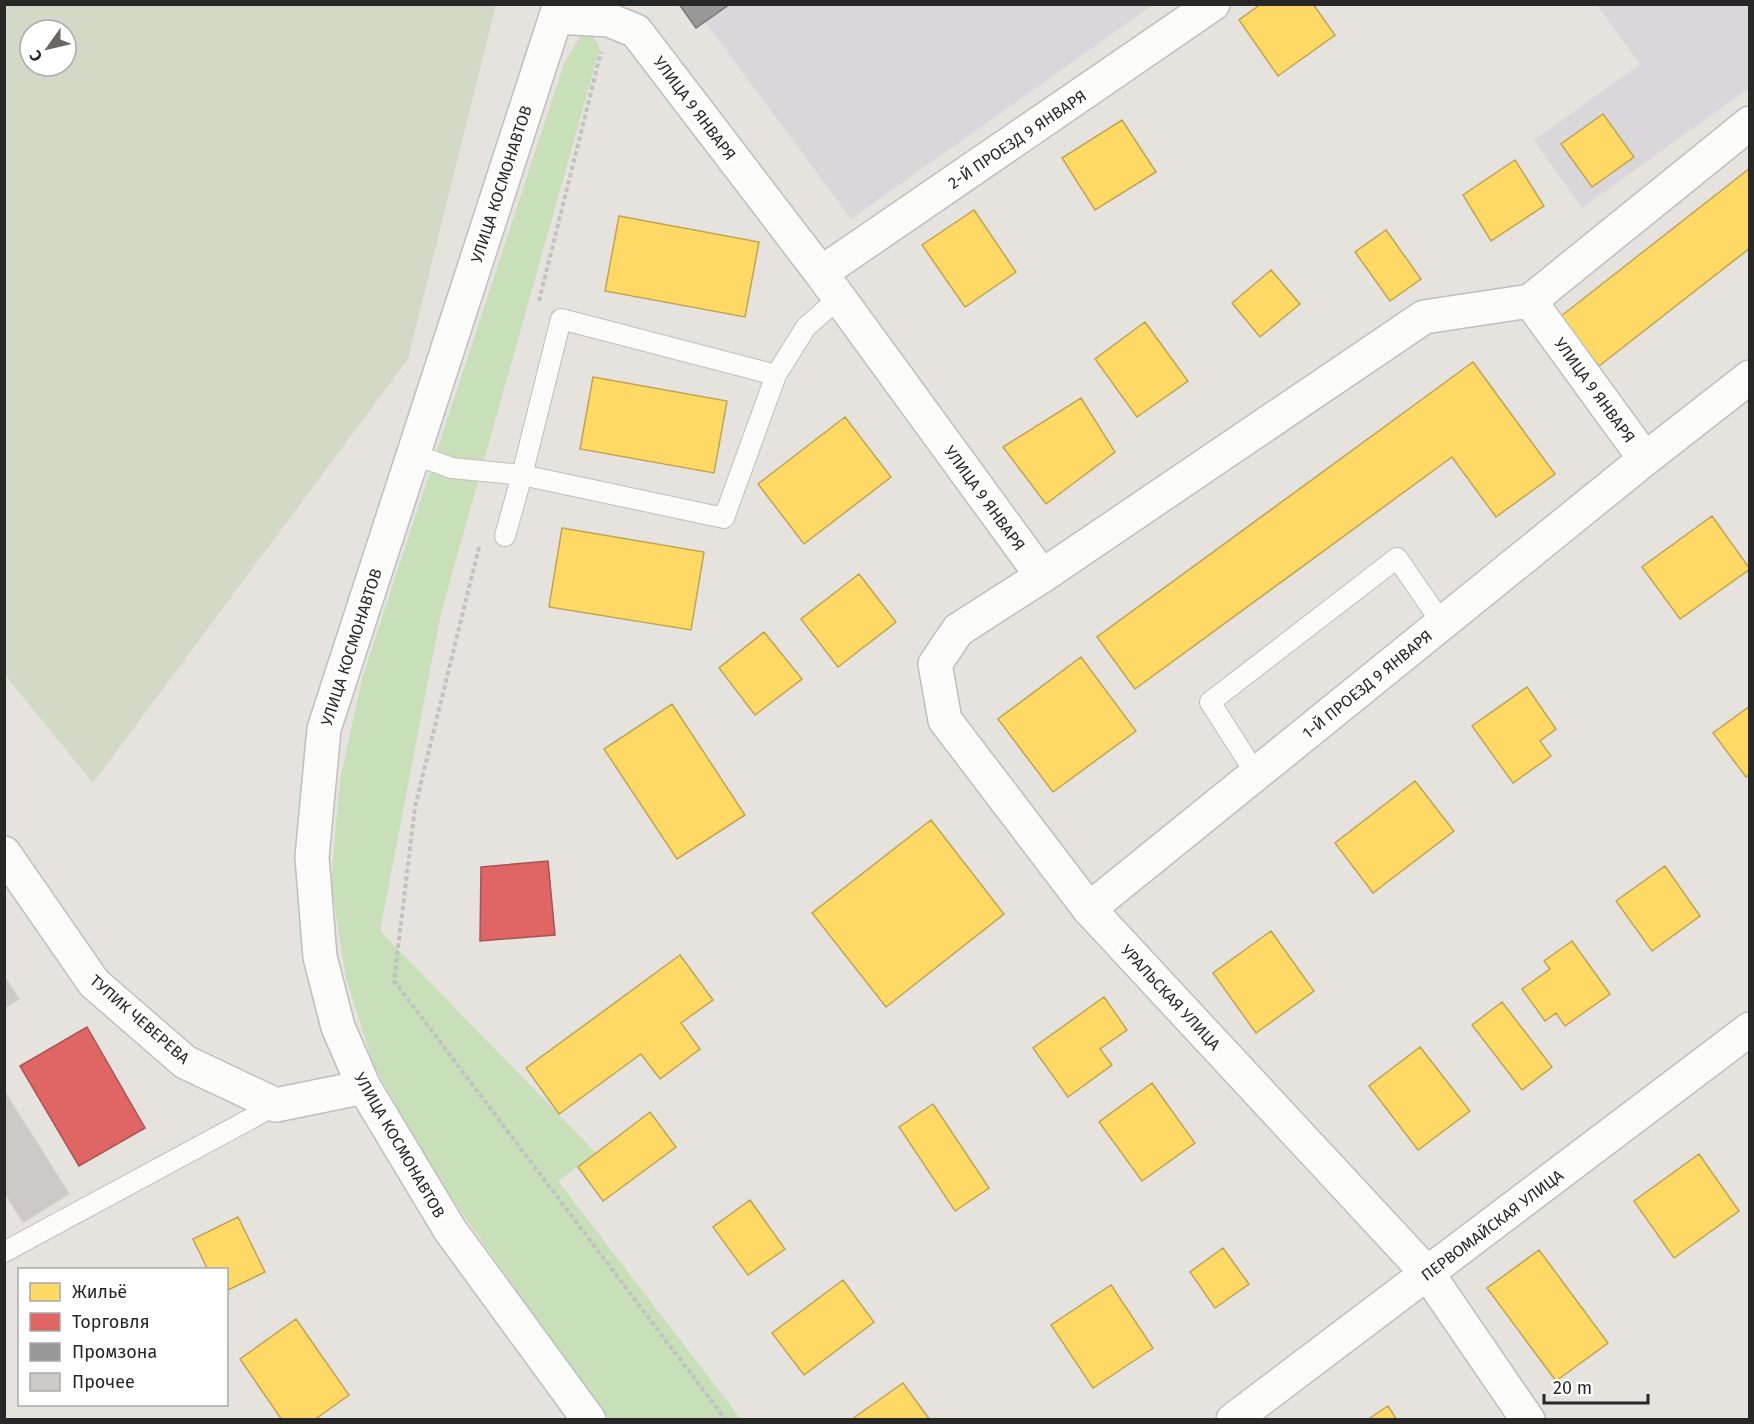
<svg xmlns="http://www.w3.org/2000/svg" width="1754" height="1424" font-family="'Fira Sans',sans-serif">
<rect width="100%" height="100%" fill="#e6e2de"/>
<!-- industrial -->
<path fill="#d9d7d9" d="M693,5H1153L851,219Z
M1597,5H1749V88L1582,208L1534,140L1640,64Z"/>
<!-- green -->
<path fill="#c8dfb9" d="M586,26L600,48L441,613L380,931L596,1153L558,1181L741,1419H607L434,1173L373,1064L346,978L331,883L340,780L362,679L564,64Z"/>
<!-- cemetery -->
<path fill="#d2d9c6" fill-rule="evenodd" d="M4,5H496L408,359L93,783L5,675ZM30,30H66V66H30Z"/>
<!-- homes -->
<path fill="#ffd966" stroke="#bea453" stroke-width="1.5" d="M1261,4H1313L1335,35L1278,76L1239,20Z
M1603,114L1634,157L1592,187L1561,144Z
M1122,120L1156,172L1095,210L1062,158Z
M1515,160L1544,206L1491,241L1463,195Z
M1750,168V248L1599,366L1560,317Z
M974,210L1016,272L965,307L922,245Z
M619,216L759,242L745,317L605,291Z
M1386,230L1421,279L1390,301L1355,252Z
M1271,270L1300,304L1260,337L1232,303Z
M1145,322L1188,381L1137,417L1095,359Z
M1473,362L1555,474L1496,517L1452,457L1135,689L1097,637Z
M593,377L727,401L714,473L580,449Z
M1081,398L1115,452L1046,504L1003,447Z
M845,417L891,477L804,544L758,484Z
M1712,516L1750,569L1680,619L1642,567Z
M562,528L704,552L691,630L549,607Z
M859,574L896,622L838,667L801,619Z
M764,632L802,679L755,715L719,668Z
M1081,657L1136,731L1053,792L998,719Z
M1527,687L1556,729L1540,741L1551,756L1513,783L1472,726Z
M672,704L745,815L677,859L604,749Z
M1750,706V774L1746,777L1713,733Z
M1415,781L1454,831L1373,893L1335,843Z
M931,820L1004,914L886,1007L812,913Z
M1665,866L1700,916L1652,951L1616,901Z
M1271,931L1314,991L1256,1033L1213,973Z
M1572,941L1610,994L1565,1026L1556,1013L1545,1021L1522,989L1550,969L1544,961Z
M680,955L713,1000L681,1023L700,1049L660,1079L641,1054L559,1114L526,1068Z
M1104,997L1127,1030L1100,1049L1112,1065L1068,1097L1033,1048Z
M1502,1002L1552,1067L1522,1090L1472,1025Z
M1420,1047L1470,1111L1418,1150L1369,1086Z
M1152,1083L1195,1143L1142,1181L1099,1122Z
M933,1104L989,1188L955,1211L899,1127Z
M650,1112L676,1147L603,1201L578,1167Z
M1699,1154L1739,1211L1674,1258L1634,1201Z
M750,1200L785,1249L748,1275L713,1227Z
M238,1217L265,1272L226,1291V1270H208L193,1239Z
M1223,1248L1249,1284L1215,1308L1190,1272Z
M1539,1250L1608,1343L1556,1381L1487,1288Z
M843,1280L874,1322L804,1375L772,1333Z
M1111,1285L1153,1348L1093,1388L1051,1325Z
M296,1319L349,1395L314,1420H282L240,1359Z
M903,1383L930,1420H853L852,1419Z
M1388,1406L1397,1420H1367Z"/>
<!-- shops -->
<path fill="#e06666" stroke="#a85353" stroke-width="1.5" d="M548,861L555,935L480,941L481,867Z
M87,1027L145,1128L79,1166L20,1066Z"/>
<!-- industry -->
<path fill="#999" stroke="#777" stroke-width="1.5" d="M679,4H730L696,28Z"/>
<!-- building -->
<path fill="#cccac7" stroke="#d1ceca" stroke-width="1.5" d="M4,976L19,999L4,1008Z
M4,1091L69,1194L23,1222L4,1192Z"/>
<g fill="none" stroke-linecap="round" stroke-linejoin="round">
<!-- service casing -->
<g stroke="#bfbebf" stroke-width="22">
<path id="service" d="M413,454L452,468L522,475L561,319L776,375L806,327L839,298
M505,536L522,475L724,518L776,375
M1256,774L1210,702L1397,558L1442,623
M4,1252L276,1105"/>
</g>
<!-- minor casing -->
<g stroke="#bfbebf" stroke-width="36">
<path id="minor" d="M556,17L609,20L636,31L821,273L1042,576L1424,317L1530,301
M1750,123L1530,301L1645,459L1750,377
M821,273L1213,4
M1042,576L958,630L935,664L945,720L1089,909L1428,1274L1528,1420
M4,853L94,983L185,1062L276,1105L364,1087
M1089,909L1645,459
M1233,1420L1750,1029"/>
</g>
<!-- secondary casing -->
<g stroke="#bfbebf" stroke-width="36">
<path id="secondary" d="M560,4L324,729L312,857L320,957L338,1027L364,1087L450,1230L589,1420"/>
</g>
<!-- path -->
<path stroke="#c2c2c2" stroke-width="4" stroke-dasharray="4.5 3" stroke-linecap="butt" d="M539,301L601,52
M479,547L415,807L394,981L726,1420"/>
<!-- service -->
<use href="#service" stroke="#fbfbfa" stroke-width="20"/>
<!-- minor -->
<use href="#minor" stroke="#fbfbfa" stroke-width="33"/>
<!-- secondary -->
<use href="#secondary" stroke="#fbfbfa" stroke-width="33"/>
</g>
<g text-anchor="middle" stroke-width="6" stroke-linejoin="round" paint-order="stroke">
<!-- street labels -->
<g font-size="16" fill="#272727" stroke="#fff">
<text transform="translate(695 108) rotate(53)" y="6">УЛИЦА 9 ЯНВАРЯ</text>
<text transform="translate(1017 139) rotate(-34)" y="6">2-Й ПРОЕЗД 9 ЯНВАРЯ</text>
<text transform="translate(501 184) rotate(-72)" y="6">УЛИЦА КОСМОНАВТОВ</text>
<text transform="translate(1595 390) rotate(54)" y="6">УЛИЦА 9 ЯНВАРЯ</text>
<text transform="translate(985 498) rotate(54)" y="6">УЛИЦА 9 ЯНВАРЯ</text>
<text transform="translate(351 647) rotate(-72)" y="6">УЛИЦА КОСМОНАВТОВ</text>
<text transform="translate(1367 684) rotate(-39)" y="6">1-Й ПРОЕЗД 9 ЯНВАРЯ</text>
<text transform="translate(1171 997) rotate(47)" y="6">УРАЛЬСКАЯ УЛИЦА</text>
<text transform="translate(140 1019) rotate(41)" y="6">ТУПИК ЧЕВЕРЕВА</text>
<text transform="translate(400 1145) rotate(60)" y="6">УЛИЦА КОСМОНАВТОВ</text>
<text transform="translate(1492 1225) rotate(-37)" y="6">ПЕРВОМАЙСКАЯ УЛИЦА</text>
</g>
</g>
<!-- border -->
<rect width="1754" height="1424" fill="none" stroke="#272727" stroke-width="12"/>
<!-- legend -->
<rect x="18" y="1268" width="210" height="138" fill="#ffffff" stroke="#a9a9a9" stroke-width="1.5"/>
<rect x="30" y="1283" width="30" height="18" fill="#ffd966" stroke="#a9a9a9" stroke-width="1.5"/>
<text x="72" y="1298" font-size="18" fill="#272727">Жильё</text>
<rect x="30" y="1313" width="30" height="18" fill="#e06666" stroke="#a9a9a9" stroke-width="1.5"/>
<text x="72" y="1328" font-size="18" fill="#272727">Торговля</text>
<rect x="30" y="1343" width="30" height="18" fill="#999999" stroke="#a9a9a9" stroke-width="1.5"/>
<text x="72" y="1358" font-size="18" fill="#272727">Промзона</text>
<rect x="30" y="1373" width="30" height="18" fill="#cccac7" stroke="#a9a9a9" stroke-width="1.5"/>
<text x="72" y="1388" font-size="18" fill="#272727">Прочее</text>
<!-- north arrow -->
<g transform="translate(48 48) rotate(236)"><circle r="28" fill="#ffffff" stroke="#a9a9a9" stroke-width="1.5"/>
<path d="M0-4.5L10 22L0 15L-10 22Z" fill="#6a6867"/>
<text y="-9" font-size="16" font-weight="bold" text-anchor="middle" fill="#272727">С</text>
</g>
<!-- scale -->
<path d="M1544 1394v9h104v-9" fill="none" stroke="#272727" stroke-width="3"/>
<text x="1553" y="1394" font-size="18" fill="#272727" stroke="#ffffff" stroke-width="4.5" paint-order="stroke">20 m</text>
</svg>
